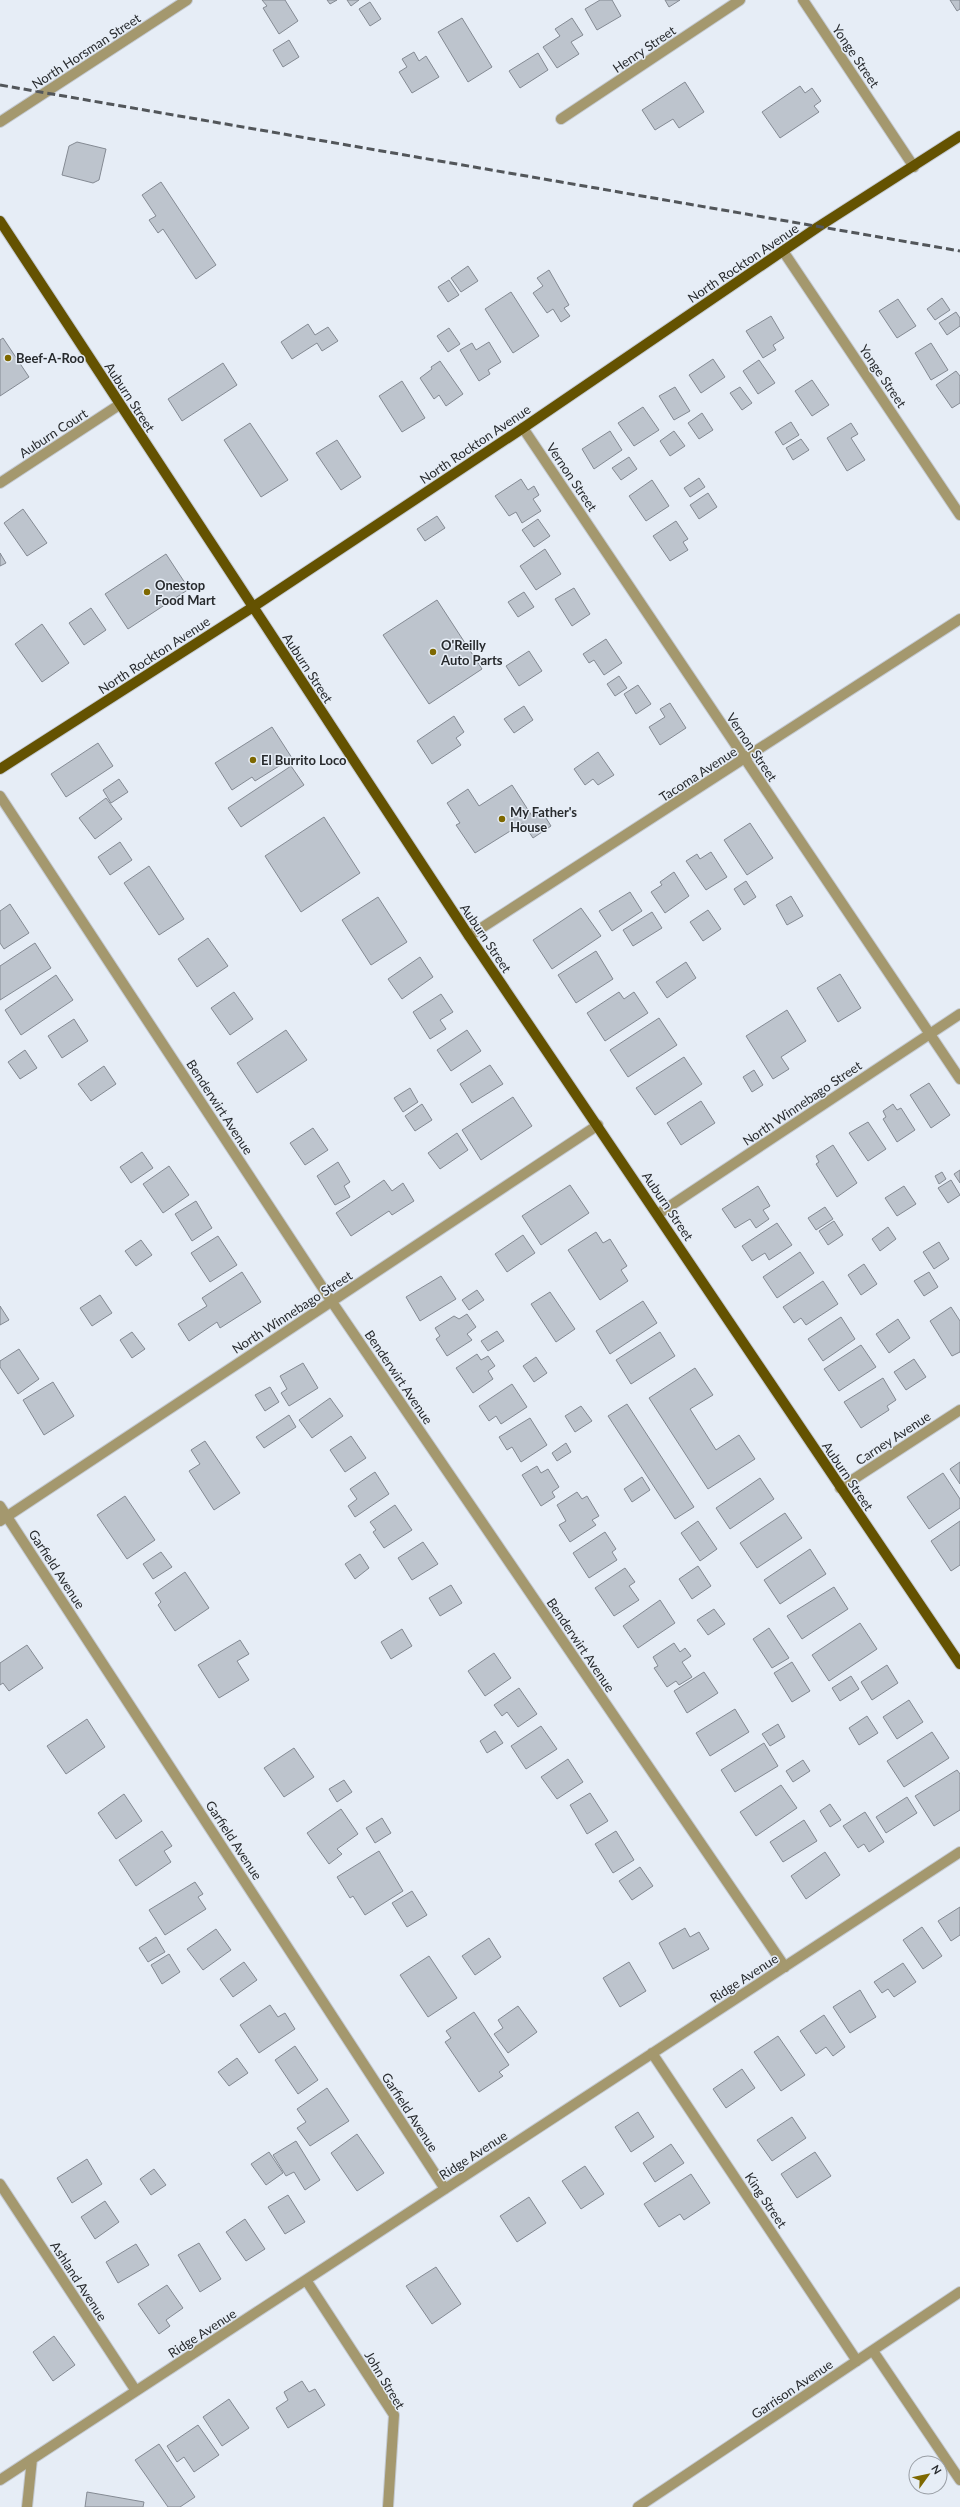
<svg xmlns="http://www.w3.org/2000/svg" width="960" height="2507" font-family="Lato,sans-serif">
<rect width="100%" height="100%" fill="#e6edf6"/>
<!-- building -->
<path fill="#bdc4cd" stroke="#848a93" d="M262,0H285L298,21L279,34L263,8L267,6Z
M327,0H337L330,4Z
M347,0H359L351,6Z
M600,0H612L621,16L597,30L585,9Z
M665,0H680L669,7Z
M950,0H960V9L957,11Z
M370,2L381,19L370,26L359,9Z
M462,18L492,67L468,82L438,32Z
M572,18L583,35L571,42L579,54L557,68L543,47L560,36L555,29Z
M289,40L299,57L283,67L273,50Z
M414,52L419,61L426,56L439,77L412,93L399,72L407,67L402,59Z
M538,53L548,70L520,88L509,71Z
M685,82L704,112L679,128L673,119L655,130L642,110Z
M800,86L805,93L812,88L821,101L814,106L819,112L780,138L762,112Z
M77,142L106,149L99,180L93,183L62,175L69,146Z
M161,182L216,265L196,279L163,229L158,233L149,220L156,216L142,195Z
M468,266L478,281L461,292L451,278Z
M549,270L569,305L564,308L570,316L561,322L553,309L547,313L533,293L543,286L537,278Z
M449,280L459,295L448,302L438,287Z
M511,292L539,336L513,353L485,309Z
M942,298L950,310L935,320L927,309Z
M898,299L916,326L897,338L879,311Z
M956,312L960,318V326L947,335L939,323Z
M771,316L784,338L773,345L776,350L763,358L746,331Z
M308,324L315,335L328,327L338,341L322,351L317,343L292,359L281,342Z
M449,328L460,344L448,352L437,336Z
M3,338L29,377L0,396V340Z
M489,342L501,362L488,370L490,374L479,381L460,350L472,343L476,350Z
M931,343L948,370L931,380L915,353Z
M713,359L725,377L701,393L689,375Z
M759,360L775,383L758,394L743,371Z
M440,361L463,394L446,406L439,395L434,399L420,378L432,369L431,367Z
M223,363L237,385L182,421L168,399Z
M956,371L960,376V403L952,408L936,385Z
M812,380L829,405L812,416L795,391Z
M402,381L425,418L402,432L379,396Z
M675,387L690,411L674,420L659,396Z
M740,387L752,403L742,410L730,393Z
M643,407L659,430L634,446L618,423Z
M702,413L713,430L699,439L688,423Z
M791,422L799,435L783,445L775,432Z
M250,423L288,480L261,497L224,440Z
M851,423L858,434L851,438L865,460L847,471L827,438Z
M610,431L622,450L594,469L582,449Z
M674,431L685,446L670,456L660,441Z
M801,439L809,450L793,460L786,448Z
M337,440L361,477L341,490L316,453Z
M629,457L637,469L621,480L612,468Z
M699,478L705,487L690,497L684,488Z
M521,479L528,490L534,486L539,495L533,499L541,511L522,523L516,512L509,516L495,496Z
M652,480L669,506L646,521L629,496Z
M708,493L717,507L699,519L690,505Z
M23,509L47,543L27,556L4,523Z
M437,516L445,528L425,541L417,529Z
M538,519L550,536L534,547L522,530Z
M676,521L688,539L683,542L688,550L670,561L653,536Z
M545,549L561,574L536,590L520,566Z
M0,553L6,563L0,566Z
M166,554L189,589L128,629L105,594Z
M574,588L590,614L572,626L555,599Z
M524,592L534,607L518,617L508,602Z
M437,600L482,669L429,704L383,635Z
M91,608L106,630L84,645L69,623Z
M42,624L69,663L42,682L15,644Z
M606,639L622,663L604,675L594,660L589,663L583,654Z
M529,651L542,671L519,686L506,666Z
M619,676L627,688L615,696L607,684Z
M638,685L651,704L636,714L624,694Z
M670,703L686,728L660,745L649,727L665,717L660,709Z
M524,706L533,720L514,733L504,719Z
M454,716L464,732L456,738L461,745L432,764L417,741Z
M272,727L292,758L255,781L252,777L232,790L215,763Z
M98,743L113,766L66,797L51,774Z
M598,752L614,775L598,785L593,779L585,785L574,769Z
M291,766L304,785L241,827L228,808Z
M119,779L128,792L111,803L103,790Z
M512,785L532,816L541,810L551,826L533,838L523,823L475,853L456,825L460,823L447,803L468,789L479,806Z
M106,798L122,819L95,839L79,818Z
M324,817L360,873L301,912L265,856Z
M750,823L773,858L747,875L724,840Z
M120,842L132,860L110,875L98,857Z
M711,852L727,877L706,890L686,861L697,854L700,859Z
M149,866L184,919L159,935L124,883Z
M674,872L689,896L665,913L651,892L662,885L660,882Z
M746,881L756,897L744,905L734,889Z
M630,892L642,911L612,931L599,911Z
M791,896L803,916L787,925L776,905Z
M378,897L407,942L371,965L342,920Z
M10,904L29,933L4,949L0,943V911Z
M581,908L601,936L552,969L533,940Z
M708,910L721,929L703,941L690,922Z
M652,912L662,928L633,946L623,930Z
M208,938L228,966L197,987L178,959Z
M35,943L51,968L0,1000V966Z
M596,951L613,979L576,1003L558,975Z
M420,957L433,977L402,999L388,979Z
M686,962L696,978L667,998L656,982Z
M840,974L861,1008L838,1022L817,988Z
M56,975L73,1000L21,1035L5,1010Z
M234,992L253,1019L230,1035L211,1008Z
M619,992L624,999L634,992L648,1013L605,1041L587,1013Z
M441,994L453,1012L440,1020L446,1029L430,1039L413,1012Z
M787,1010L806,1041L781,1057L789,1069L773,1079L746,1036Z
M659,1018L677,1045L628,1077L610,1050Z
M74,1019L88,1041L62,1058L48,1036Z
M286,1030L307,1060L257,1093L237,1063Z
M467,1030L481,1051L451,1071L437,1050Z
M25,1050L37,1068L20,1079L8,1062Z
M684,1057L702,1084L655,1115L636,1088Z
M490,1065L503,1084L472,1103L460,1084Z
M104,1066L116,1084L91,1101L78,1084Z
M754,1070L763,1085L752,1092L743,1077Z
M929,1083L950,1115L931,1128L910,1095Z
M410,1088L418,1102L403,1112L394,1098Z
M513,1097L532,1126L481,1160L462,1130Z
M701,1101L715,1123L681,1145L667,1123Z
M422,1104L432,1120L415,1131L405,1116Z
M893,1104L897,1110L901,1108L915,1130L897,1142L883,1119L886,1117L883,1111Z
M868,1122L886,1149L868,1161L849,1133Z
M313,1128L328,1150L305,1165L290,1143Z
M457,1133L468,1150L440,1169L428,1153Z
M833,1145L857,1183L837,1197L816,1164L819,1162L816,1156Z
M142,1152L153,1168L131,1183L120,1167Z
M338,1162L350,1182L344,1186L350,1197L335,1205L317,1176Z
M169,1166L189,1195L163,1213L143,1184Z
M960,1170V1183L954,1174Z
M942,1172L946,1179L939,1184L935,1176Z
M384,1180L392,1191L403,1183L414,1201L392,1215L389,1211L351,1236L336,1213Z
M951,1180L960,1195L948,1203L938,1188Z
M570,1185L589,1213L541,1245L522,1216Z
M758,1186L770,1206L763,1210L769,1219L756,1228L750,1219L735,1228L722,1209Z
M904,1186L916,1204L897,1216L885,1198Z
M196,1201L212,1228L192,1241L175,1214Z
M825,1207L833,1219L816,1230L808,1218Z
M834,1221L843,1235L828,1245L819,1231Z
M777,1223L792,1245L769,1260L765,1253L752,1261L742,1246Z
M888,1227L896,1239L880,1251L872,1239Z
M596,1232L603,1243L610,1239L627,1266L621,1270L628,1281L600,1300L568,1250Z
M523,1235L535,1253L507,1272L495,1254Z
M218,1236L237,1265L210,1282L191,1253Z
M141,1240L152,1255L136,1266L125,1251Z
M939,1242L949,1259L934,1269L923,1252Z
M800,1252L814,1273L777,1298L763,1277Z
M864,1264L877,1284L861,1295L848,1275Z
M242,1272L261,1302L220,1328L217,1322L189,1341L178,1324L207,1306L202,1298Z
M929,1272L938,1287L924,1296L914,1281Z
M441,1276L456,1299L420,1321L406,1297Z
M823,1281L838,1304L806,1325L801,1318L794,1323L783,1307Z
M477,1290L484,1300L469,1310L462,1300Z
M550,1292L575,1329L556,1342L531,1304Z
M100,1295L112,1313L92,1326L80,1308Z
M643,1301L657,1323L610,1354L596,1331Z
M0,1306L9,1320L0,1325Z
M951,1307L960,1321V1352L952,1356L930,1321Z
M467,1314L476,1327L467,1334L472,1340L447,1356L436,1339L440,1336L435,1328L454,1316L459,1319Z
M841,1317L855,1339L823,1361L808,1339Z
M898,1319L910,1338L889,1353L876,1334Z
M497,1331L504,1341L488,1351L481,1341Z
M132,1332L145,1349L132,1358L120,1340Z
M660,1332L675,1356L631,1384L616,1360Z
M861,1345L876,1367L839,1391L824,1369Z
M19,1349L39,1379L18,1394L0,1367V1361Z
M477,1354L481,1360L488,1356L495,1366L488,1371L493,1379L473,1393L456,1368Z
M536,1357L547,1373L534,1382L523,1366Z
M914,1359L926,1377L906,1390L894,1372Z
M303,1363L318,1388L289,1406L281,1393L287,1389L280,1376Z
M695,1368L713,1395L690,1409L716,1450L739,1435L755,1459L708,1489L649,1398Z
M883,1378L896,1400L887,1406L889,1410L861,1428L844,1402Z
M53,1382L74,1416L44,1435L23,1400Z
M512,1384L527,1407L501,1424L496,1416L489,1421L479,1406Z
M270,1387L279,1402L265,1411L255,1395Z
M330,1398L343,1416L312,1438L299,1420Z
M627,1404L694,1507L675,1519L608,1416Z
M581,1406L592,1421L575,1432L565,1416Z
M289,1415L296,1427L264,1448L256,1437Z
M530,1418L547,1445L521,1462L512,1447L507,1450L499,1437Z
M351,1436L366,1458L345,1472L330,1450Z
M205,1441L240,1493L214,1510L189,1471L200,1464L191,1450Z
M566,1443L571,1452L557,1461L552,1453Z
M960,1462V1484L950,1469Z
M537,1466L541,1473L548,1469L559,1487L552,1492L555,1497L541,1506L522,1475Z
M375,1472L389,1494L355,1517L348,1506L357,1499L350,1489Z
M943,1473L960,1499V1508L929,1529L907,1497Z
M642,1477L650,1490L632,1502L624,1489Z
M760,1478L774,1499L730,1529L716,1508Z
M577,1492L582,1499L587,1496L599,1516L592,1520L596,1525L570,1542L559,1525L566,1521L557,1505Z
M125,1496L155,1540L127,1559L97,1515Z
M395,1505L412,1530L384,1548L373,1532L376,1530L370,1522Z
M785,1513L802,1538L757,1568L740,1543Z
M698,1521L717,1549L700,1561L681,1533Z
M960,1521V1565L951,1571L931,1541Z
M605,1532L616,1549L612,1552L617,1560L589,1578L573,1553Z
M423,1542L438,1564L412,1580L398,1558Z
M810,1549L826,1574L780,1604L764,1580Z
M161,1552L172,1567L153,1579L143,1564Z
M360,1554L369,1568L355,1579L345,1564Z
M698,1566L711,1586L692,1599L679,1579Z
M625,1568L635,1582L629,1586L639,1600L614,1616L595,1588Z
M185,1572L209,1608L175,1631L158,1605L161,1602L155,1593Z
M451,1585L462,1603L440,1616L429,1598Z
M834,1587L848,1609L802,1639L787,1616Z
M660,1600L675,1623L638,1648L623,1626Z
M714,1609L725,1624L708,1635L697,1620Z
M860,1623L877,1649L829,1681L812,1655Z
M769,1628L789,1658L772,1668L753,1639Z
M402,1629L412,1646L391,1659L381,1642Z
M240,1640L249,1654L237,1661L249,1680L219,1698L198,1665Z
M674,1643L680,1652L685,1648L691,1656L682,1662L692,1677L679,1685L676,1681L667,1687L654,1668L658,1666L653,1657Z
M27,1645L43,1668L9,1691L3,1683L0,1685V1663Z
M494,1653L511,1678L485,1696L468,1671Z
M792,1662L810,1691L792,1702L774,1673Z
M887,1665L898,1683L872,1700L861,1682Z
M704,1672L718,1693L687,1713L674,1691Z
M851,1676L859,1689L840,1701L832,1688Z
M519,1688L537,1714L518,1727L507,1712L502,1716L494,1705Z
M909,1700L923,1722L897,1739L883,1717Z
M735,1709L749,1732L710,1756L696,1733Z
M867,1716L878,1733L859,1745L849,1728Z
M87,1719L105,1747L66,1774L47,1746Z
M778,1724L785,1737L770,1746L762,1734Z
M541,1726L557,1749L526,1769L511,1746Z
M495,1731L503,1743L487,1753L480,1741Z
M932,1732L949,1758L904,1787L887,1761Z
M764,1743L778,1766L735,1792L721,1770Z
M294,1748L314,1777L284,1797L264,1768Z
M568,1759L583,1782L557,1799L541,1777Z
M803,1760L810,1771L793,1782L786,1771Z
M957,1770L960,1774V1810L934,1826L915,1796Z
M344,1780L352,1792L337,1802L329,1789Z
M781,1785L797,1808L756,1836L740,1812Z
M590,1793L608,1821L587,1834L570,1805Z
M124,1794L142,1821L116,1839L98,1813Z
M907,1797L917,1813L886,1833L876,1817Z
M830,1804L841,1820L830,1827L820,1811Z
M341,1809L358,1834L337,1849L342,1854L329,1864L307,1833Z
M865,1812L884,1842L869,1852L864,1844L858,1848L843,1826Z
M382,1818L391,1833L375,1843L366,1828Z
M804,1820L817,1841L783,1862L770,1842Z
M162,1831L172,1846L164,1851L171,1862L136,1886L119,1860Z
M616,1831L634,1860L613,1873L595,1844Z
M379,1851L403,1891L365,1915L353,1896L350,1898L337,1877Z
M825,1852L840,1875L806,1899L791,1876Z
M640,1867L653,1886L632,1900L619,1881Z
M195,1882L203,1894L198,1897L206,1909L165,1935L149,1910Z
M412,1891L427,1915L407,1927L392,1903Z
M960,1907V1935L951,1941L938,1921Z
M922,1927L942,1956L923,1969L903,1940Z
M685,1928L690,1937L699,1932L709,1949L673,1969L659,1943Z
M216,1929L231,1950L203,1970L187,1949Z
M156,1937L165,1952L148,1962L139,1948Z
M489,1938L501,1957L475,1975L462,1956Z
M169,1954L180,1972L162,1984L151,1965Z
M429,1956L457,1998L428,2017L400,1975Z
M244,1962L257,1980L233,1997L220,1979Z
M629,1962L646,1991L620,2007L603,1978Z
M903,1963L916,1982L894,1997L888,1989L882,1993L874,1982Z
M860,1990L876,2017L850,2033L833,2007Z
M270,2005L278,2017L285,2013L295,2029L259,2053L240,2025Z
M518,2006L537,2032L508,2053L494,2034L503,2028L498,2020Z
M474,2012L509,2065L499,2072L503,2076L479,2092L445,2042L451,2038L446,2031Z
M824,2015L845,2047L833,2056L826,2047L816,2054L800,2031Z
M778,2036L805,2075L781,2091L754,2052Z
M295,2046L318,2080L298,2094L275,2060Z
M237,2058L248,2073L229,2086L218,2072Z
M742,2069L755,2088L726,2108L713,2089Z
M327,2088L349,2121L310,2146L297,2128L306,2122L297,2109Z
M638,2112L654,2137L631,2152L615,2127Z
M792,2117L806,2138L772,2161L757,2140Z
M357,2134L384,2173L357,2191L331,2153Z
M296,2141L320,2180L305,2190L294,2172L286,2176L273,2155Z
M671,2144L684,2163L655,2182L643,2163Z
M269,2152L283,2173L266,2185L251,2164Z
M815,2152L831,2176L797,2198L781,2174Z
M87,2159L102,2184L72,2203L57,2178Z
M585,2166L604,2194L581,2209L562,2181Z
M154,2169L166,2185L151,2195L140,2179Z
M691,2174L710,2203L684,2220L680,2214L659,2227L644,2204Z
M288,2195L305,2222L285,2234L268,2207Z
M529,2197L546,2223L517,2242L500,2216Z
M105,2201L119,2222L95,2239L81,2217Z
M245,2219L265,2249L246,2261L226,2232Z
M199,2243L221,2279L200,2292L178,2255Z
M136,2244L149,2265L118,2283L106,2262Z
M436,2267L461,2304L432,2324L406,2286Z
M167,2285L183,2308L166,2320L170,2326L159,2334L138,2304Z
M54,2336L75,2365L53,2381L33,2352Z
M302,2381L309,2392L315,2389L325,2405L288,2428L276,2408L288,2400L284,2392Z
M229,2399L249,2428L222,2446L203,2417Z
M198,2425L219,2455L194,2472L184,2457L177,2462L167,2446Z
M159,2444L195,2497L180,2507H168L135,2460Z
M87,2492L144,2502L143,2507H85Z"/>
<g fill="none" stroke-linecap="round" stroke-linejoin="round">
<!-- minor casing -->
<g stroke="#c4cad2" stroke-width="12">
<path id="minor" d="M803,0L914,167
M561,119L740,0
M0,122L187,0
M783,251L960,515
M523,428L960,1079
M0,483L119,405
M0,796L332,1302L785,1967
M469,936L960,619
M658,1214L960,1014
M840,1488L960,1410
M0,1506L445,2189
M0,1521L598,1125
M652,2053L857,2361
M0,2184L136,2391
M306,2280L394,2415L388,2507
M873,2351L960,2480
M0,2480L960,1852
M27,2507L32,2459
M638,2507L960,2292"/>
</g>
<!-- major casing -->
<g stroke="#c4cad2" stroke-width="12">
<path id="major" d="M0,221L469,936L960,1664
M0,769L253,607L523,428L818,227L960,136"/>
</g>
<!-- minor -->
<use href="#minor" stroke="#a4986e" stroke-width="10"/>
<!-- major -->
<use href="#major" stroke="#645201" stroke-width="10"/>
<!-- rail -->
<path stroke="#52565a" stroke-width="3" stroke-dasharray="8 4" stroke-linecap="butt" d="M0,85L960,251"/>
</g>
<!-- markers -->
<g fill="#7e6800" stroke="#e6edf6" stroke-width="1.5">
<circle cx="8" cy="358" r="4"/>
<circle cx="147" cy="592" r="4"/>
<circle cx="433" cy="652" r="4"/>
<circle cx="253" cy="760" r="4"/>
<circle cx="502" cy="819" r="4"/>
</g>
<g text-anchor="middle" stroke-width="3" stroke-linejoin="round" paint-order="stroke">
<!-- street labels -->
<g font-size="13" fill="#272a2d" stroke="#e6edf6">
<text transform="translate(644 49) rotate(-34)" y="5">Henry Street</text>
<text transform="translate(86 51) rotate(-33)" y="5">North Horsman Street</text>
<text transform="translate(856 56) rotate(56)" y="5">Yonge Street</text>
<text transform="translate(743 263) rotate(-34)" y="5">North Rockton Avenue</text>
<text transform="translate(883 376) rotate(56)" y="5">Yonge Street</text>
<text transform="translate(130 397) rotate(57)" y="5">Auburn Street</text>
<text transform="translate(53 433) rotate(-33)" y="5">Auburn Court</text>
<text transform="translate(475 444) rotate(-34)" y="5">North Rockton Avenue</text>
<text transform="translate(572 477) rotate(56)" y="5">Vernon Street</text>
<text transform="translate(154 655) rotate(-33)" y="5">North Rockton Avenue</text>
<text transform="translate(308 668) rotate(57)" y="5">Auburn Street</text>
<text transform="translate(752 747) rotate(56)" y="5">Vernon Street</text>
<text transform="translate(698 774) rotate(-33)" y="5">Tacoma Avenue</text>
<text transform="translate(486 938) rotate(56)" y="5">Auburn Street</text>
<text transform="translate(802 1103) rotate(-34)" y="5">North Winnebago Street</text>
<text transform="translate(220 1107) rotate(57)" y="5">Benderwirt Avenue</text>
<text transform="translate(668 1206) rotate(56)" y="5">Auburn Street</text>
<text transform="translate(292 1312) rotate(-33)" y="5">North Winnebago Street</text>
<text transform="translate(399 1377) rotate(56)" y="5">Benderwirt Avenue</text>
<text transform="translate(893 1438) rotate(-33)" y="5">Carney Avenue</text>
<text transform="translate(848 1476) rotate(56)" y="5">Auburn Street</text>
<text transform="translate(57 1569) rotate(57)" y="5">Garfield Avenue</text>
<text transform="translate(581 1645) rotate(56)" y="5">Benderwirt Avenue</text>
<text transform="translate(234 1840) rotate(57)" y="5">Garfield Avenue</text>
<text transform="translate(744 1978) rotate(-33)" y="5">Ridge Avenue</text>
<text transform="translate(410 2112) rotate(57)" y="5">Garfield Avenue</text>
<text transform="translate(473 2155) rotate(-33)" y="5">Ridge Avenue</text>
<text transform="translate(766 2200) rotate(56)" y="5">King Street</text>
<text transform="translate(79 2281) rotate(57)" y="5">Ashland Avenue</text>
<text transform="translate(202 2333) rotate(-33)" y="5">Ridge Avenue</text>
<text transform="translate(385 2380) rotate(59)" y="5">John Street</text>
<text transform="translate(792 2389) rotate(-34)" y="5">Garrison Avenue</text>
</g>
<!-- poi labels -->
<g font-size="13" font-weight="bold" fill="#272a2d" stroke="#e6edf6" text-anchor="start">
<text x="16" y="363">Beef-A-Roo</text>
<text x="155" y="590">Onestop<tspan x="155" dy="15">Food Mart</tspan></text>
<text x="441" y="650">O'Reilly<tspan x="441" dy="15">Auto Parts</tspan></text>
<text x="261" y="765">El Burrito Loco</text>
<text x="510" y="817">My Father's<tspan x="510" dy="15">House</tspan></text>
</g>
</g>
<!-- north arrow -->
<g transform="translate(928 2475) rotate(57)"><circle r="19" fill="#e6edf6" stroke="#9a9fa6"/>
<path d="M0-3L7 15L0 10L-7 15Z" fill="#7e6800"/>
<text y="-6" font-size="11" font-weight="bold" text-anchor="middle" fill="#272a2d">N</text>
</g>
</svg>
